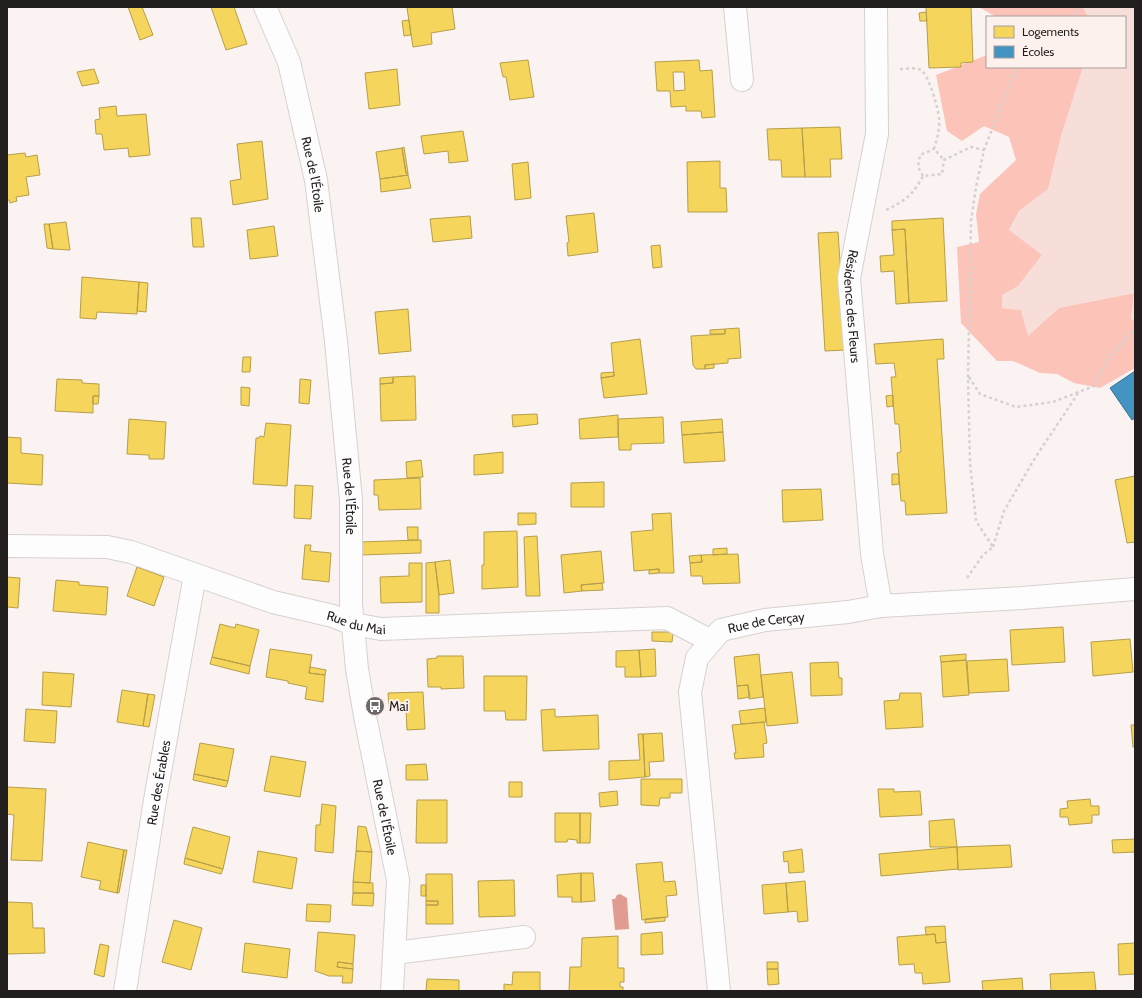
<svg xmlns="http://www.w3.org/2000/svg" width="1142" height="998" font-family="Cabin,sans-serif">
<rect width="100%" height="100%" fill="#faf3f2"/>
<!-- green -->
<path fill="#f8ded9" d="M1083,7H1135V320L1131,319L1133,293L1059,308L1028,336L1021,310L1002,308V295L1018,286L1042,255L1009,231L1019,211L1048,189L1061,136L1083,67H1125V17H1088Z"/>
<!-- forest -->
<path fill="#fcc3b8" d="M979,7H1083L1088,17H996Z
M987,55V67H1083L1061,136L1048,189L1019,211L1009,230L1042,255L1018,286L1002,295V308L1021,310L1028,336L1059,308L1134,293L1131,319L1135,320V368L1100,388L1074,383L1057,374L1040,373L1013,361H997L961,323L957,247L979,242L976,214L980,194L1016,160L1009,137L984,126L962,141L947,131L936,75Z"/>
<!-- water -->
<path fill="#e09c90" d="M620,894L627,898L629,929L615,930L612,899H615L617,895Z"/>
<!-- homes -->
<path fill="#f6d55c" stroke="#b69e49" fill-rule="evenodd" d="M128,7H142L153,35L140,40Z
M211,7H234L247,44L226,50Z
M411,7H452L455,29L431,33L432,44L413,47L407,8Z
M926,7H971L973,62L961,63V67L929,68Z
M926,12L927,21H920L919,13Z
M409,20L411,35L404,36L402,21Z
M528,60L534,97L510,100L506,77H503L500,63Z
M699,60L700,71L712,70L715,117L702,118L701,111H686V106L671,107L670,91H657L655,62ZM673,72H684L685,90L674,91Z
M94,69L99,83L82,86L77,72Z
M397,69L400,105L369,109L365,73Z
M116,106L117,116L146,114L150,155L129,157L128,148L104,150L102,134H96L95,120L100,119L99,108Z
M840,127L842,159H830L831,177H805L802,128Z
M802,128L805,177H782L781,160H769L767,129Z
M463,131L468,161L449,163L448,151L424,154L421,136Z
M262,141L268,199L233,205L230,181L241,179L237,144Z
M404,147L408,173H406L402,148Z
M402,148L406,173H408V175L380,179L376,152Z
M25,153L26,157L37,155L40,175L26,177L29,195L16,197L17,201L10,203L9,200H7V155Z
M720,161V188H726L727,212H688L687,162Z
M528,162L531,198L515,200L512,164Z
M408,175L411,188L381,192L380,179Z
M594,213L598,252L568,256L567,243L569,242L566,216Z
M470,216L472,238L433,242L430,219Z
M191,218H201L204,247H193Z
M943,218L947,301L909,303L905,229L892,230V221Z
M66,222L70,250L53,249L49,224Z
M44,224H49L53,249L47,248Z
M274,226L278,256L250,259L247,230Z
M905,229L909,303L896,304L894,271L881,272L880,256L894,255L892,230Z
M838,232L846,350L825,351L818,233Z
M660,245L662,267L653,268L651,246Z
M82,277L139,282L137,314L97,312L96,319L80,318Z
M139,282L148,283L146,312L137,311Z
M408,309L411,351L379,354L375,312Z
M739,328L741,358L728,359V363L705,365V369H696L693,365L691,336L725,334V329Z
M725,329V334H710V330Z
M640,339L647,394L604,398L601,378L614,376L611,343Z
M943,339L944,359H937L947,513L906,515L905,501H901L897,453L901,452L899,424H895L891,377H896L894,363L876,364L874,344Z
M243,357H251L250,372H242Z
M714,364V368L705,369V365Z
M614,372V376L601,378V373Z
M415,376L416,420L381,421L380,384L393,383V377Z
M393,377V383L380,384V378Z
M57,379L82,380V383L99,384V396H93V413L55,411Z
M300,379L311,380L309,404L299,403Z
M241,387L250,388L249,406L241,405Z
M893,395V406L887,407L886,396Z
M93,396H99L98,404H93Z
M537,414L538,424L513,427L512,415Z
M618,415V437L580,439L579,419Z
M663,417L664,443L631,444V450H619L618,419Z
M129,419L166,422L164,459H149V455L127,454Z
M722,419L723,432L682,435L681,422Z
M266,423L291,425L287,486L253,484L256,438H259L260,436L264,437Z
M723,432L725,461L684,463L682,435Z
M7,437L21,438V453L43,455L42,485L7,483Z
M503,452V473L474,475V455Z
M421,460L423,477L407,478L406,462Z
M892,474H899V484L892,485Z
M1135,476V542L1127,543L1115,480Z
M420,478L421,509L379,510L378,495H374V480Z
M604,482V507H571V483Z
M295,485L313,486L311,519L294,518Z
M821,489L823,520L783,522L782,490Z
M518,513H536V524L518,525Z
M671,513L674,573H659V569L634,571L631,532L653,530L652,514Z
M407,527H418V540H408Z
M517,531L518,587L482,589V565H484V532Z
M537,536L540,596H526L524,537Z
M421,540V553L360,555L359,542Z
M305,545H311L310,551L331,553L329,582L302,579Z
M727,548V554L713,555V549Z
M601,551L604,583L581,585L582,591L564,593L561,555Z
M738,554L740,583L703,584L702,576H691L690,563L702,562L701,555Z
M701,555L702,562L690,563L689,556Z
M450,560L454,593L439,595L435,562Z
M435,562L439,595V613H426V563Z
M409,563H422V602L381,603L380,577L409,576Z
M137,567L164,577L154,606L127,596Z
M659,569V573L649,574V570Z
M7,577L20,578L18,608L7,607Z
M56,580L79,582V585L108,587L106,615L53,611Z
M602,583L603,590L582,591L581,585Z
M220,624L235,628L236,624L259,630L250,666L212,657Z
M1063,627L1065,662L1012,665L1010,630Z
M652,632H673L672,642L652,641Z
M1130,639L1133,672L1093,676L1091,642Z
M270,649L312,655L309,673L325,675L323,702L305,699L307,687L288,683V681L266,677Z
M655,649L656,676L641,677L639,650Z
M639,650L641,677H625V667H616V651Z
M759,654L763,697L749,699L748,685L737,686L734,657Z
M966,654V660L941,662L940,656Z
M437,656H463L464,688L441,689V687H428L427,659L437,658Z
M212,657L250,666L249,674L210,664Z
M1007,659L1009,691L969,693L967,661Z
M966,660L969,695L943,697L941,662Z
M838,662L839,678H842V695L811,696L810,663Z
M310,667L326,670L325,675L309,673Z
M43,672L74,674L71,707L42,705Z
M792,672L798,723L767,726L761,675Z
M484,676H527L526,720H506L505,711H484Z
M748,685L750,697L738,699L737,686Z
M122,690L148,694L143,726L117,722Z
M423,692L425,729L407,730L406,709H389L388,693Z
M900,693H921L923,727L886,729L884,701L899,700Z
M148,694L155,695L149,727L143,726Z
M765,708L766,722L741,724L739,711Z
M26,709L57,711L55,743L24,741Z
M555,709V717L598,715L599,749L543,751L541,710Z
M764,722L767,743L763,744L764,757L735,759L734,753H736L732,725Z
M1131,725H1135V747H1133Z
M662,733L664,761L649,762L650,776L645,777L643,734Z
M638,734H643L645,777L609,780V761L640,760Z
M200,743L234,749L228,781L194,774Z
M271,756L306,762L300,797L264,791Z
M426,764L428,780H406V765Z
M194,774L228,781L226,787L193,780Z
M641,779H682V793H670V798H660L659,806L641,805Z
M509,782H522V797H509Z
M7,787L46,789L42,861L11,860L14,815L7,814Z
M878,789H894V792L920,791L922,815L880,817Z
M617,791L618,805L600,807L599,793Z
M1090,799L1091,806H1099V815H1092V823L1069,825L1068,817H1060V809L1068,808L1067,801Z
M417,800H447V843H416Z
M322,804L336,806L333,853L315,851L316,825H320Z
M555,813H580V843H577V840L568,839L567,842H555Z
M580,813H591L590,843H580Z
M954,819L957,847H930L929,821Z
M358,826L366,827L372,852L356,851Z
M193,827L230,837L223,869L185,858Z
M1135,839V852L1113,853L1112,840Z
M88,842L124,850L117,893L99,889L101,881L81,877Z
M1010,845L1012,867L958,870L957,847Z
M957,847L958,869L881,876L879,854Z
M802,849L804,872L789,873L788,861L784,862L783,852Z
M124,850H127L119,893H117Z
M258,851L297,858L292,889L253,882Z
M356,851L372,852L370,883L353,882Z
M185,858L223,869L221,874L184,864Z
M662,862L664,882L675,881L677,895L666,896L668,917L642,920L636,864Z
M581,873H593L595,901L581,902Z
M581,873V902H572V897H558L557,875Z
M426,874H452L453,924H426V905H438V901H426Z
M514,880L515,916L479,917L478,881Z
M805,881L808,921L798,922L797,911L788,912L786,883Z
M353,882L373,883V893H353Z
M786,883L788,912L764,914L762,885Z
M421,885H426V896H421Z
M353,893H374L373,906L352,905Z
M426,901H438V905H426Z
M7,902L32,903L33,928H44L45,953L7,954Z
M307,904L331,905L330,922L306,921Z
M665,917V921L645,923V919Z
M174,920L202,928L191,970L162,962Z
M945,926L946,942L936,943L935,934L926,935L925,927Z
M318,932L355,935L353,964L338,962L337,967L353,969L352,983H342L343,976H329L315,971Z
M662,932L663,954L641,955V934Z
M935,934L936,943L946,942L950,982L923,984L922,973H915L914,964L899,965L897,937Z
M618,936V968H624V982H620V987H623V991H569L570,967H581L582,938Z
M245,943L290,949L287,978L242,972Z
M1135,943V974L1119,975L1118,944Z
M100,944L109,946L104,977L94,974Z
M338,962L353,964V969L337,967Z
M767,962H778V969H767Z
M767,969H778L779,984L768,985Z
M513,972H540V991H504V984L512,985Z
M1094,972L1096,991H1051L1050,974Z
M1022,978L1023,991H983L982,981Z
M427,979L459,980V991H426Z"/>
<!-- schools -->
<path fill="#4393c3" stroke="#397091" d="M1135,371V418L1132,420L1110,388Z"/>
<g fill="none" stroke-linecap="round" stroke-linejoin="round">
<!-- minor casing -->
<g stroke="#d6d1d0" stroke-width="24">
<g id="minor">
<path id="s1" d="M265,7L289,62L316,180L336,341L351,500V604L357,669L365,716L398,880L392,991"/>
<path d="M735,7L742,80"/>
<path id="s2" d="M876,7L877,134L849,278L872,554L881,606"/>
<path id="s3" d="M7,546L107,547L131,552L273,602L333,616L353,624L381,629L667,618L711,641"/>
<path d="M394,953L524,937"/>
<path id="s4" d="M125,991L155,800L195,575"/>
</g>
</g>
<!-- tertiary casing -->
<g stroke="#d6d1d0" stroke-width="24">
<g id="tertiary">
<path id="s5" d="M719,991L690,692L697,658L721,630L765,620L848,612L881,606L1022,598L1135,589"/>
</g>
</g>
<!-- path -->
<path stroke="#d4d2d1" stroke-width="2.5" stroke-dasharray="3 3" stroke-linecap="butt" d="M1071,17L1081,7
M900,69C906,69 916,67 921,70C929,75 938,108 939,118C940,129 937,139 934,149L944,160
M923,176L918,167L920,155L934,149
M886,210C906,200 912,196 923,176L942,174L944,160L971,147L984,150
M969,377L980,394L1016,407L1053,402L1094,386L1108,359L1135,329
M993,547L1004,511L1035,458L1079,392
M967,578L983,555L993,547L976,521L970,463L968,377L971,221L976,187L984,150L1012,78L1020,67"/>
<!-- minor -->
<use href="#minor" stroke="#fefdfd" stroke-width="22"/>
<!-- tertiary -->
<use href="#tertiary" stroke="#fefdfd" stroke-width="22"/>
</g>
<!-- icons -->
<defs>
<g id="bus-disc" transform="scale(1)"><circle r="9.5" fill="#6e6968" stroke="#fdf1ee"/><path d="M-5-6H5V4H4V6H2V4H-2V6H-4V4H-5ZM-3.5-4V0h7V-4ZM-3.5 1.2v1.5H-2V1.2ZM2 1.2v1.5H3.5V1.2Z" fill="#fff"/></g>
</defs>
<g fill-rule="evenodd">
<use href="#bus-disc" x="375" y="706"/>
</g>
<g text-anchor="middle" stroke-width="4" stroke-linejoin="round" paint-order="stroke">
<!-- street labels -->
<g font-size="13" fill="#221e1d" stroke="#fdf1ee">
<text dy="5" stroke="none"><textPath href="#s1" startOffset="175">Rue de l'Étoile</textPath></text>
<text dy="5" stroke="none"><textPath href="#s2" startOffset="302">Résidence des Fleurs</textPath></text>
<text dy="5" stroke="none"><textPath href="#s1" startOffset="499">Rue de l'Étoile</textPath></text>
<text dy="5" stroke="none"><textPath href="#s3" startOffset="361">Rue du Mai</textPath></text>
<text dy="5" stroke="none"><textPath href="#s5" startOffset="418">Rue de Cerçay</textPath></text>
<text dy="5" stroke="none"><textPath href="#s4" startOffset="211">Rue des Érables</textPath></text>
<text dy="5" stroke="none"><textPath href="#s1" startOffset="823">Rue de l'Étoile</textPath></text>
</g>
<!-- poi labels -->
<g font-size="13" fill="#221e1d" stroke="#fdf1ee" text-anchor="start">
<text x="389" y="711">Mai</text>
</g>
</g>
<!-- border -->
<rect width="1142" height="998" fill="none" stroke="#221e1d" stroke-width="16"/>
<!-- legend -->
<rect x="986" y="16" width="140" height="52" fill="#fdf1ee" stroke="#a59d9a"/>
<rect x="994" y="26" width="20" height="12" fill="#f6d55c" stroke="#a59d9a"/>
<text x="1022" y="36" font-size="12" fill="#221e1d">Logements</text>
<rect x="994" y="46" width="20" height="12" fill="#4393c3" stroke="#a59d9a"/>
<text x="1022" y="56" font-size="12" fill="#221e1d">Écoles</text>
</svg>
